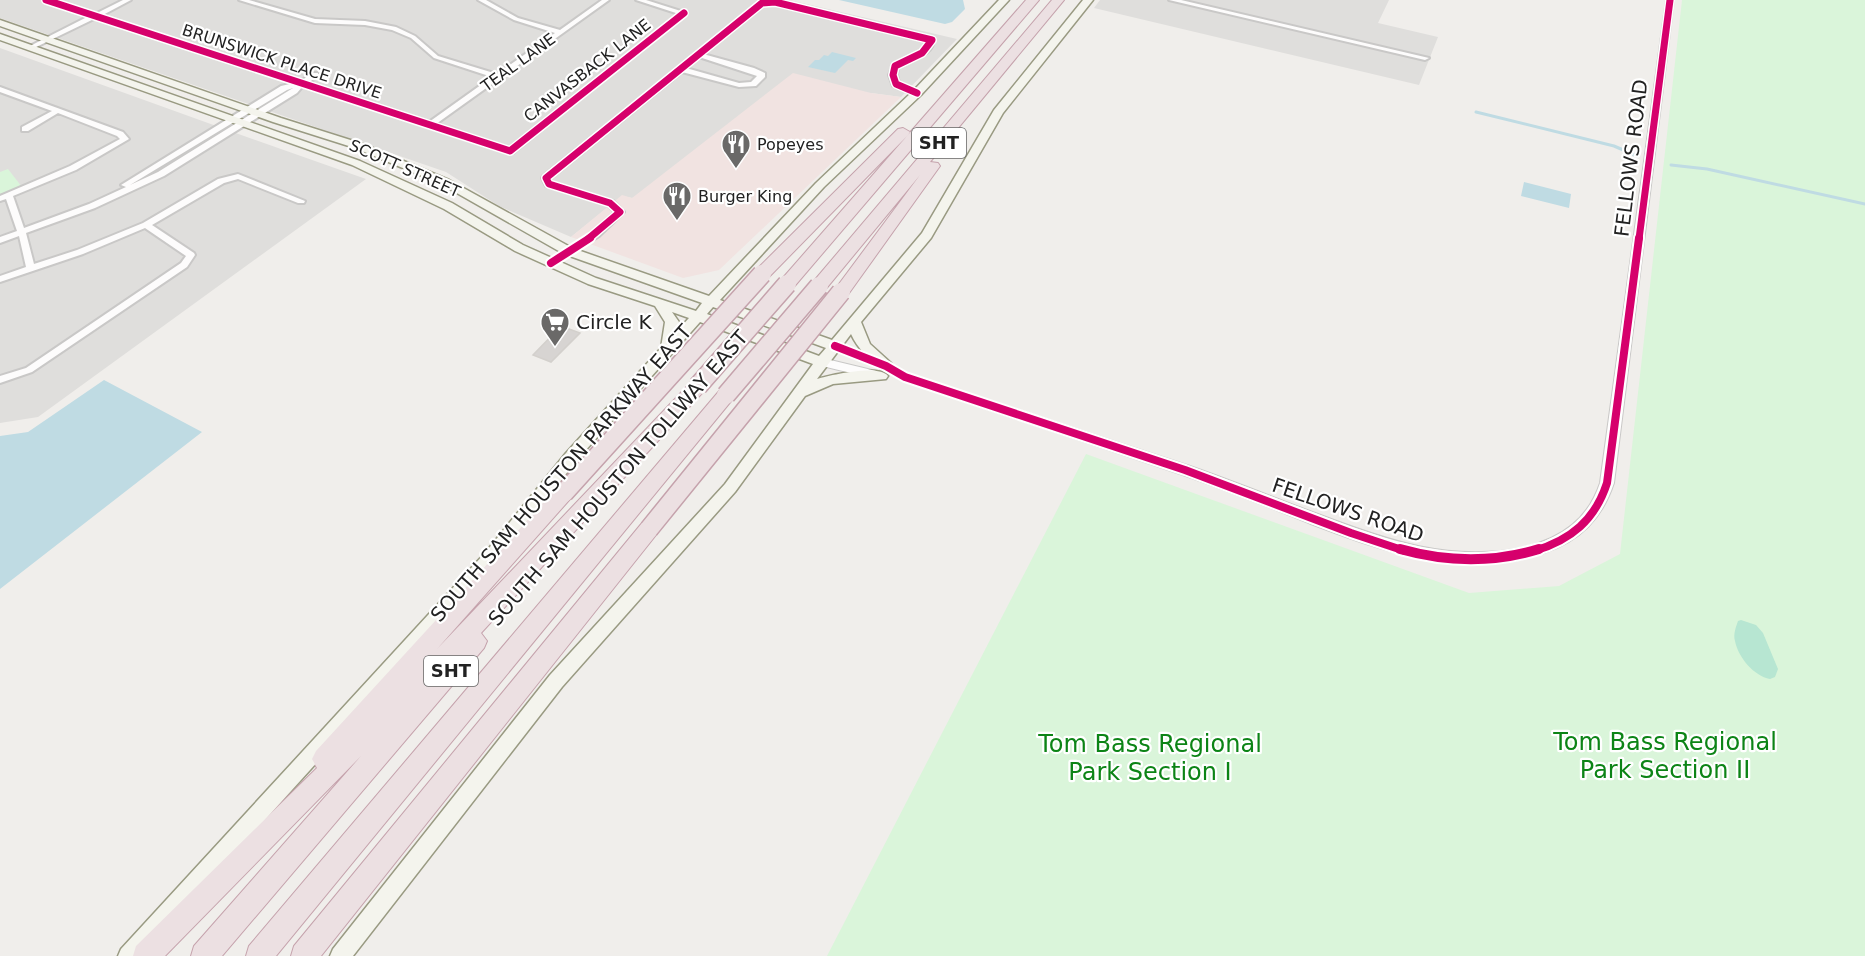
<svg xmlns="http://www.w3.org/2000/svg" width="1865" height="956" font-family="'DejaVu Sans',sans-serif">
<rect width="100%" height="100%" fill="#f0eeeb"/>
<!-- residential -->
<path fill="#dfdedc" d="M0,0H789L957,39L901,97L871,93L632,198L622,196L571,237L499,206L446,172L0,18Z
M1100,0H1389L1378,23L1438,37L1419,85L1094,8Z
M0,48L244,136L366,179L38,417L0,423Z"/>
<!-- commercial -->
<path fill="#f1e3e1" d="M793,73L871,93L901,97L719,270L683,278L571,237L622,195L632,198Z"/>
<!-- park -->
<path fill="#daf5da" d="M1682,0H1865V956H827L1086,454L1469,593L1559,586L1620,554Z
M8,169L22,187L0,194V172Z"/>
<!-- pitch -->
<path fill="#b7e6d2" d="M1741,620L1756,625L1763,633L1778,669L1775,677L1770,679C1754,676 1738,657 1735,641C1733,634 1736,627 1738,621Z"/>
<!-- water -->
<path fill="#bfdbe3" d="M839,0H963L965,9L952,22L945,24Z
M832,52L856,58L853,61L848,60L835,73L808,67L815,60H819L824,55L828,56Z
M1524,182L1571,194L1569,208L1521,196Z
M104,380L202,432L0,589V436L28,432Z"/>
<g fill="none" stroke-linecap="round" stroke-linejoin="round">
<!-- stream -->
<path stroke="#bfdbe3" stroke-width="3" d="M1476,112L1614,146L1637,156
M1671,165L1707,169L1865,204"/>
</g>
<!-- building -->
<path fill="#d7d4d2" stroke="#d3d0cc" stroke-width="1.5" d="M561,326L580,333L551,362L533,355Z"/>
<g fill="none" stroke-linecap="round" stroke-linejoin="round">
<!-- minor casing -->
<g stroke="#c9c8c7" stroke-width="4">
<path id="minor" d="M43,0H53L95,14L123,0H131L101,16L301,81L312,73H318V77L307,83L429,122L492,77L434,58L411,38L392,30L365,25L315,23L239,0H249L315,19L365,21L396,27L415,36L438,56L497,74L555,33L514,20L478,0H486L518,18L560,30L602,0H609L436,124L509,148L679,14L636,0H646L687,13L513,153H507L303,86L297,93L164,176L95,208L26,233L34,264L77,250L143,223L218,179L238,174L305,201L304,203H298L238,179L224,183L152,225L194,253L195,255L187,267L32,372L0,383V376L26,368L181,263L186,256L145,228L83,254L0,282V276L26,267L19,236L0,243V237L17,231L6,199L0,201V196L70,166L120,139L117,136L58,113L28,131H22V127L52,111L0,92V87L123,132L129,139L76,170L13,196L24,228L89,204L126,187L121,185L281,86L294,83L96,18L32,49H28V47L89,16ZM293,88L158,172L130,185L287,90Z
M775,0L934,39C934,56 911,59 898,67L897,75L899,83L921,93L914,95L893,86L889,75L893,65C905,57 922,55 928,41L775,4L764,5L703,54L754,68L765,73V77L756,86L739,87L682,72L550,179L552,182L613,201L624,212L599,236L554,265H548V261L593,232L615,212L607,205L546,186L542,178L543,176L760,2ZM699,57L757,76L751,82L739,83L686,68Z
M1169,0H1181L1429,58L1425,60Z"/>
</g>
<!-- tertiary casing -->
<g stroke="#c9c8c7" stroke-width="2">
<path id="tertiary" d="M1666,0H1674L1614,483C1602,519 1580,541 1544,553C1463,580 1387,553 1311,524C1268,507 1224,489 1180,474C1087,442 994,411 901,380L882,369L831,349L829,346L835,342L839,343L890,363L909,374C1003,405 1097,435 1190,466C1233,481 1275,498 1318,514C1386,540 1451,563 1525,547C1562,538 1588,519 1600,483Z
M822,358L876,371L882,375L876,379L818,365L816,362Z"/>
</g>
<!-- secondary casing -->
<g stroke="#999a82" stroke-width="3">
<path id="secondary" d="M999,0H1009L921,95L824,187L720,300L832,340L922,233L994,110L1083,0H1093L1003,113L931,238L861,322L870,344L891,363L893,366L891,369H881C869,359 858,349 851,334L817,379C831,375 879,364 888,376L886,379L833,384L805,396L735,492L562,687L353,956H330L333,949L550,675L725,484L813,364L700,322L576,461L497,563L142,956H118L121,949L485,553L566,453L661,348L665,322L655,306L588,284L515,251L444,209L352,165L0,40V34L360,161L452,203L523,245L596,278L696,311L702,303L564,254L441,184L355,148L273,122L0,26V20L281,118L363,144L449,180L572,248L709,296L816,183L913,91ZM713,307L826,348L819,356L707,314ZM672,312L689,318L677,331L679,322Z"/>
</g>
<!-- motorway casing -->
<g stroke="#c5a2ac" stroke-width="2">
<path id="motorway" d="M1026,0H1039L793,288H781L779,284L781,280Z
M1052,0H1064L930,162L938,163L940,166L847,296H835L833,292L920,175L825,290H813L811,286L813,282Z
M903,128L910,132L908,135L768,278H756L754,274L756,270L898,129Z
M698,379L704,381L707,386L704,391L481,633L487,641L484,648L222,956H191L194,946L361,756L165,956H133L136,946L317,768L312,759L316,751L557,488L564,485L571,488L574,493L571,498L437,649L692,381Z
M726,388L732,390L735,395L732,400L276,956H246L249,946L720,390Z
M649,521L656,523L659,529L656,535L321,956H291L294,946L642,523Z"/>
</g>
<!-- minor -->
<use href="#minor" fill="#fdfcfc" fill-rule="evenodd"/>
<!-- tertiary -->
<use href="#tertiary" fill="#fdfcfc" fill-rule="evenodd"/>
<!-- secondary -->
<use href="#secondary" fill="#f4f4ed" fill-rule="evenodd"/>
<!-- motorway -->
<use href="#motorway" fill="#ece0e2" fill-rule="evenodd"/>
<!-- motorway-bridge casing -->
<g stroke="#c5a2ac" stroke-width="21" stroke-linecap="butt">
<path id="motorway-bridge" d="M698,386L787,284
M726,395L819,286
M564,493L762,274
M649,529L841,292"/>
</g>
<!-- motorway-bridge -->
<use href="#motorway-bridge" stroke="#ece0e2" stroke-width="18"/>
<!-- cycleway-far2 casing -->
<g stroke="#fff" stroke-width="10">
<path id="cycleway-far2" d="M46,0L510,151L684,13
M588,239L620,212L610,203L549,184L546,178L762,3L775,2L932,40L922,53L895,66L893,75L896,84L917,93
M1639,239L1670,0"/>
</g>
<!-- cycleway-far1 casing -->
<g stroke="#fff" stroke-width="12">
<path id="cycleway-far1" d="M551,263L590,238
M835,346L886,366L905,377L1185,470L1351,533L1405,551
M1534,551C1571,540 1595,520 1607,483L1639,238"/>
</g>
<!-- cycleway casing -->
<g stroke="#fff" stroke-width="14">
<path id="cycleway" d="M1400,549C1446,562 1493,563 1539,549"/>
</g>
<!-- cycleway-far2 -->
<use href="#cycleway-far2" stroke="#d6006c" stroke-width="7"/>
<!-- cycleway-far1 -->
<use href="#cycleway-far1" stroke="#d6006c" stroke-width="8"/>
<!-- cycleway -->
<use href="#cycleway" stroke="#d6006c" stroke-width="10"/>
</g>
<!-- icons -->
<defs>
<g id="restaurant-pin" transform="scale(1.5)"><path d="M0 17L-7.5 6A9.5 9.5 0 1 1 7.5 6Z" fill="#6a6968" stroke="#fff"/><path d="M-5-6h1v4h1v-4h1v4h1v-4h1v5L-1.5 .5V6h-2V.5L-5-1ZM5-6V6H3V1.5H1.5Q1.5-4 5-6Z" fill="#fff"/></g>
<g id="supermarket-pin" transform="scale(1.5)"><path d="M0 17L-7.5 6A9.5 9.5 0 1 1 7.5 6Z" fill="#6a6968" stroke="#fff"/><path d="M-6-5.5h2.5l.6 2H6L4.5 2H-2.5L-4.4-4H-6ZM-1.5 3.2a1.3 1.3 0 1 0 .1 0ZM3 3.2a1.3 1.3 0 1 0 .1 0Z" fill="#fff"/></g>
</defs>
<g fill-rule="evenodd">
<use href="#restaurant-pin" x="736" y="144"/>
<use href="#restaurant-pin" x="677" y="196"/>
<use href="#supermarket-pin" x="555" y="322"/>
</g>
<g text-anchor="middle" stroke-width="4.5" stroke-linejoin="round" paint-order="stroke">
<!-- far-street labels -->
<g font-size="16" fill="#222" stroke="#fff">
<text transform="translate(282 61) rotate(18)" y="6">BRUNSWICK PLACE DRIVE</text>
<text transform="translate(518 62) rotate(-36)" y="6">TEAL LANE</text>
<text transform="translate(587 70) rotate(-38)" y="6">CANVASBACK LANE</text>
<text transform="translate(405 168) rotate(24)" y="6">SCOTT STREET</text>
</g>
<!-- far-poi labels -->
<g font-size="16" fill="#222" stroke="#fff" text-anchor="start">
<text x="757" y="150">Popeyes</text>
<text x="698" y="202">Burger King</text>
</g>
<!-- shield labels -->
<g fill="#fff" stroke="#646464" stroke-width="1.5">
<rect x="912" y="128" width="54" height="30" rx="4.5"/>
<rect x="424" y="656" width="54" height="30" rx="4.5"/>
</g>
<g font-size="18" font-weight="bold" fill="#222">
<text x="939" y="149">SHT</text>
<text x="451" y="677">SHT</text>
</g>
<!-- street labels -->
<g font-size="20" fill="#222" stroke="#fff">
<text transform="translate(1631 158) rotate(-83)" y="7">FELLOWS ROAD</text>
<text transform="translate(561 473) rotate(-49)" y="7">SOUTH SAM HOUSTON PARKWAY EAST</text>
<text transform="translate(618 478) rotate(-49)" y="7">SOUTH SAM HOUSTON TOLLWAY EAST</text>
<text transform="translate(1348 510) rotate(19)" y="7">FELLOWS ROAD</text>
</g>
<!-- poi labels -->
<g font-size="20" fill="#222" stroke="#fff" text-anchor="start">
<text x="576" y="329">Circle K</text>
</g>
<!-- near-park labels -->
<g font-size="24" fill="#0c8416" stroke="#fff">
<text x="1665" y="750">Tom Bass Regional<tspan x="1665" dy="28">Park Section II</tspan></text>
<text x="1150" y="752">Tom Bass Regional<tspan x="1150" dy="28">Park Section I</tspan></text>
</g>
</g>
</svg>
